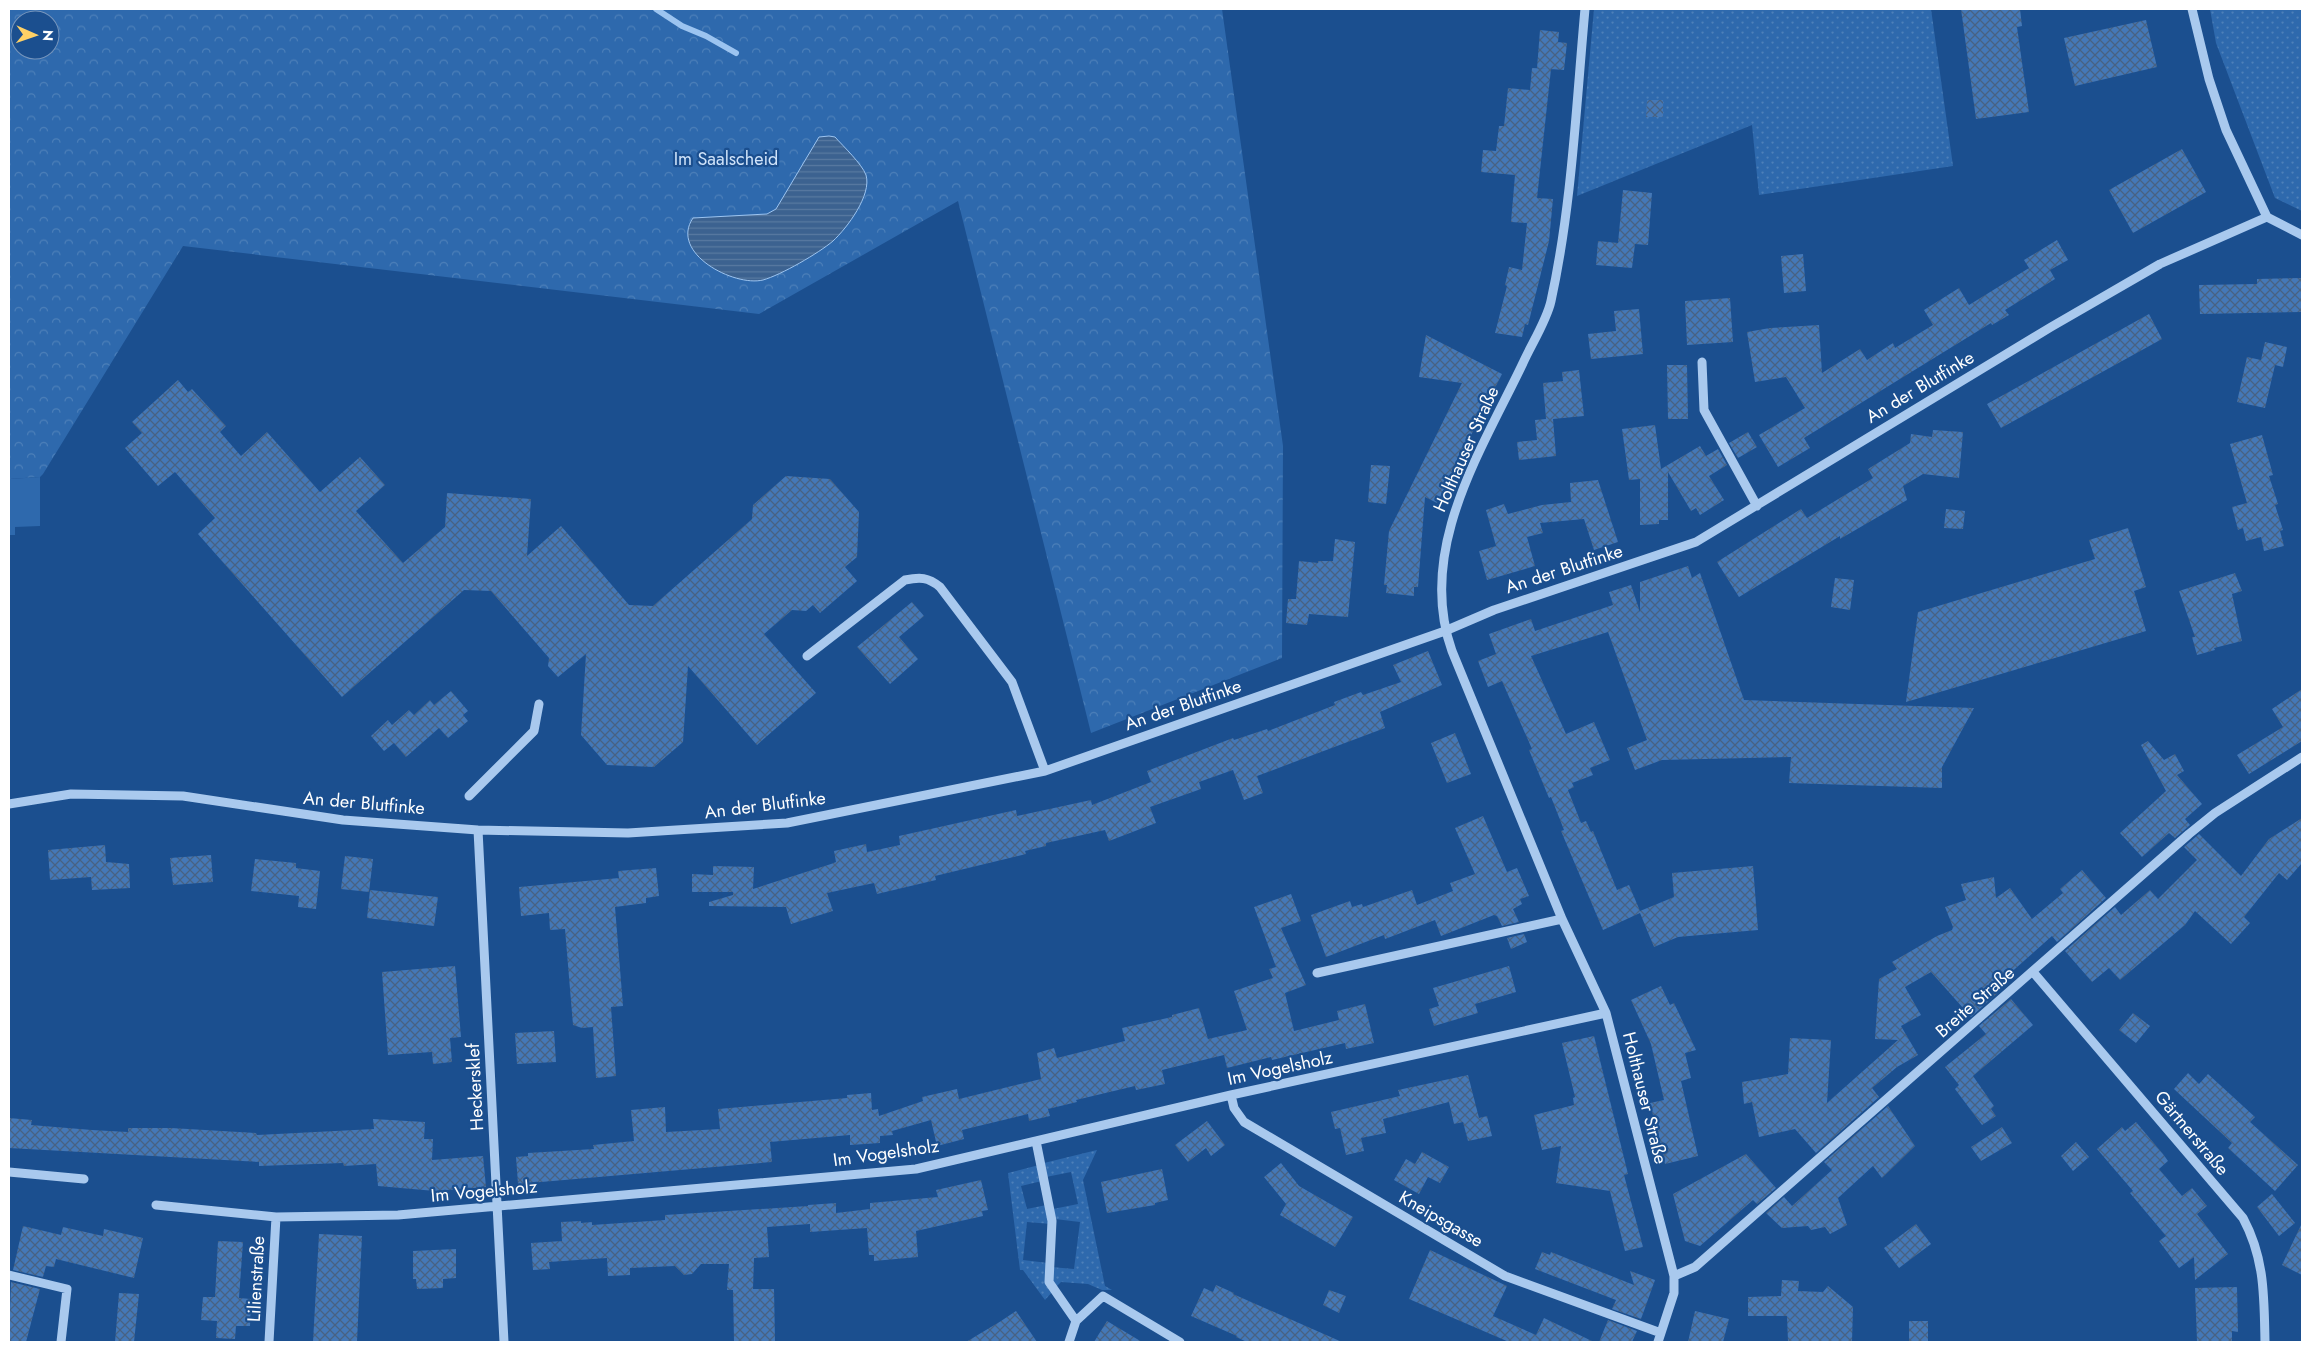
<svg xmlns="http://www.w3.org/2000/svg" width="2311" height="1351" font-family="Jost,sans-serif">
<defs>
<pattern id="grass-dots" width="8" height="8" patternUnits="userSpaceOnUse" patternTransform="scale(1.25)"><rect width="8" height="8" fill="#2e69ad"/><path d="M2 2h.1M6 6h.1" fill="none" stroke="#4d80b9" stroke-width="1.8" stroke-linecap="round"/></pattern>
<pattern id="forest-crowns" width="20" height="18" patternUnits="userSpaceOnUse" patternTransform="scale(1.25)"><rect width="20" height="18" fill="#2e69ad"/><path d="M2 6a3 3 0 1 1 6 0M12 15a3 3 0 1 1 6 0" fill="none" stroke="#4d80b9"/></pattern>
<pattern id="water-rules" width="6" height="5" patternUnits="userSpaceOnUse" patternTransform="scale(1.25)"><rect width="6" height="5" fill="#3c6290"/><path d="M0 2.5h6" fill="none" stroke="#597aa1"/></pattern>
<pattern id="building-cross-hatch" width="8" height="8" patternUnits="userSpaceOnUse" patternTransform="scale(1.25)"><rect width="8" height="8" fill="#4478b7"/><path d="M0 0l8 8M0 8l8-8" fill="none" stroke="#486282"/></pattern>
</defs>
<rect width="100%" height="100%" fill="#1b4f8f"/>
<!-- grass -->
<path fill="url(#grass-dots)" d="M1594,9H1931L1953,166L1759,195L1752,125L1577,196Z
M2210,9H2302V211L2275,198L2216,43Z
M1097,1150L1083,1180L1105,1286L1112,1290H1102L1088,1284L1061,1282L1055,1288L1050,1282L1051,1267L1074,1269L1080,1222L1055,1219L1053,1209L1078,1204L1071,1172L1046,1177L1044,1163Z
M1039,1165L1042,1181L1021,1186L1027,1209L1051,1204V1224L1027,1222L1023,1260L1048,1263L1053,1291L1045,1300L1023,1270H1020L1008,1173Z"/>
<!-- forest -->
<path fill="url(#forest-crowns)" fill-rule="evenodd" d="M9,9H1222L1283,446L1282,658L1091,733L958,201L759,314L183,246L43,474L40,477L9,479ZM20,20H50V50H20Z"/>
<!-- pitch -->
<path fill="#2e69ad" d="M40,477V526L15,527V535H9V479Z"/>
<!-- water -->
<path fill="url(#water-rules)" stroke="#9cc4f0" d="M829,136L835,137C843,146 862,164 866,175C872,195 847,228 833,241C819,253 781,275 763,280C734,287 669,253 693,218L767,214L776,209L819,137Z"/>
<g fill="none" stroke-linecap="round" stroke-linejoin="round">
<!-- stream -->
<path stroke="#9cc4f0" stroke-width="6" d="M656,9L682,26L706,36L736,53"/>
</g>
<!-- building -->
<path fill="url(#building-cross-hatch)" d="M1961,9H2020L2022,26L2017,27L2029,112L1976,119Z
M2146,20L2157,67L2075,86L2064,38Z
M1540,30L1559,32L1558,42L1567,43L1564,70L1537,68Z
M1532,68L1551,69L1537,198L1553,199L1549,241L1528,325L1525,324L1522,337L1495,333L1507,286L1505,285L1509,267L1522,270L1527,223L1511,222L1515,175L1481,172L1483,150L1496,151L1499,126H1504L1508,88L1530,90Z
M1647,100H1663V117H1646Z
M2182,149L2206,192L2133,233L2109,190Z
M1623,190L1652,193L1648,245L1635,244L1632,268L1596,265L1598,241L1618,243Z
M2057,240L2068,260L2050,270L2055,279L2005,310L2009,315L1992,325L1991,323L1804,438L1810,448L1778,467L1759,435L1805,408L1786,377L1755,382L1747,332L1770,328L1819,325L1822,373L1860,349L1867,360L1893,343L1895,348L1933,325L1924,310L1959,288L1969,305L2029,268L2024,260Z
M1803,254L1806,291L1784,293L1781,256Z
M2302,278V312L2200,314L2199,285L2257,284V279Z
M1730,298L1733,342L1687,345L1685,301Z
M1639,309L1643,354L1591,359L1588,334L1616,331L1614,311Z
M2149,314L2162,339L2001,428L1987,404Z
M1426,335L1502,374L1437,503L1425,497L1418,587H1414V596L1386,593L1387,585H1384L1389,531L1462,383L1419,377Z
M2265,342L2287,347L2283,367L2275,365L2265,408L2237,402L2247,357L2261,360Z
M1667,365H1687L1688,419H1668Z
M1579,370L1584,416L1553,419L1556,456L1519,460L1517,442L1537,440L1535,420L1546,419L1543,383L1563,381L1562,372Z
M178,380L188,392L192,389L226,426L220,432L241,456L267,432L320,492L360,457L385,485L356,511L403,563L445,527L447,493L531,499L527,556L561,526L629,605L653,606L752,519L753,505L786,476L830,479L859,512L857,557L845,567L857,581L820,613L813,605L806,611L792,610L764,634L816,693L757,745L688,666L683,742L654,767L607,765L581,735L586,654L558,677L548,666L549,658L491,591L464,590L342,697L198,534L215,518L175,472L158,486L125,448L142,433L132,422Z
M1655,425L1661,469L1700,446L1706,456L1718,449L1727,465L1709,476L1724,500L1700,515L1696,508L1691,511L1668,472V520H1659V524L1640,525V479L1629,480L1622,429Z
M1933,430L1963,432L1959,478L1923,474L1903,486L1907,500L1840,539V536L1739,597L1717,562L1801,509L1807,518L1873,478L1868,469L1910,443L1911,434L1932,437Z
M1748,432L1757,447L1738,458L1729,443Z
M2262,435L2273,475L2269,476L2278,504L2275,505L2283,530L2280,531L2284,546L2264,551L2261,537L2246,541L2243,528L2238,530L2232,507L2247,503L2230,444Z
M1371,465L1390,466L1386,504L1368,502Z
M1598,480L1618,542L1594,550L1584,519L1540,523L1543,533L1527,537L1535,566L1487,580L1479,551L1496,546L1486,510L1504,504L1508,514L1542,505L1571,502L1570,483Z
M1946,509L1965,511L1963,529L1944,528Z
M2128,528L2146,587L2134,591L2146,631L1906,702L1918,612L2095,559L2089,540Z
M1335,539L1355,542L1348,617L1309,614L1307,625L1286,623L1288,599H1296L1299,561L1318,563V561H1333Z
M1688,566L1692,578L1700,573L1744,700L1974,708L1942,767V788L1789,783L1791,757L1662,760L1635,770L1627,748L1647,740L1608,632L1531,656L1566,734L1594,722L1610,760L1590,768L1593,775L1572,783L1574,787L1568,790L1581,823L1586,821L1591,832L1593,831L1617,890L1629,885L1640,911L1674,897L1672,873L1753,866L1758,930L1678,937L1654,947L1640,913L1603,930L1561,831L1564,830L1551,797L1549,798L1529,750L1532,749L1502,681L1488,687L1478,661L1496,654L1489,634L1531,619L1535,631L1613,605L1609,592L1631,585L1640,612V582Z
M2235,573L2242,591L2232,594L2242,641L2214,648L2215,650L2197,655L2192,637H2195L2179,591Z
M1835,578L1854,580L1850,610L1831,607Z
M912,602L924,616L899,637L918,659L890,684L857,647Z
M1428,651L1442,685L1380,712L1385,728L1257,776L1263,793L1244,800L1233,770L1199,782L1201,789L1150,807L1156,823L1109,841L1105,830L1046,843V846L1025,851L1026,854L935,876L936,880L877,894L874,883L827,893L833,911L791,924L786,907L709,906V902L733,895V892H692V874L713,875V866L754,867L753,889L831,864L836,862L834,851L866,844L867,852L900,845L899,836L1016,810L1017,816L1091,800L1092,805L1151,782L1147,771L1233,738L1234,740L1267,729L1268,731L1335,705L1334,702L1361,692L1363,695L1401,682L1393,665Z
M2302,689V741L2249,774L2237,755L2283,727L2272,709Z
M451,691L468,711L463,715L468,721L448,738L439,728L406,757L394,743L384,751L371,736L388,720L392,725L409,710L414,715L430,700L434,705Z
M1455,733L1471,774L1447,783L1431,743Z
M2148,741L2164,760L2175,754L2184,771L2177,775L2202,804L2185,819L2190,825L2175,838L2169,833L2142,857L2120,833L2166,791L2141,745Z
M1483,816L1507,872L1517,868L1529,896L1520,899L1522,904L1513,909L1519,922L1502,926L1497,916L1494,915L1441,936L1435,920L1385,939L1384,935L1326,957L1311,915L1350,901L1352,907L1362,904L1363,907L1412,890L1417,905L1453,891L1450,883L1475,874L1455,828Z
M2302,818V863L2287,880L2279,873L2244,917L2250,923L2231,944L2195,911L2185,925L2120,980L2109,968L2092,982L2065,951L2115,907L2121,915L2150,890L2158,899L2197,860L2184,847L2199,834L2241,876L2269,839Z
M105,845L106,862L129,864L130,888L92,890L91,877L50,880L48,850Z
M211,855L213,882L173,885L170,858Z
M345,856L373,859L369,892L341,889Z
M255,859L296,863V868L320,871L316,909L298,907L299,896L251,891Z
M656,868L659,896L646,898V903L615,907L623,1006L611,1007L616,1076L596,1078L593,1027L582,1028L573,1025L565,929L550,930L549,913L521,916L519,887L619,878L618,871Z
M2082,870L2106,898L2057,942L2052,936L1998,984L2002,989L1971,1017L1931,972L1905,987L1921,1015L1901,1026L1918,1055L1897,1067L1872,1088L1879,1097L1816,1153L1795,1129L1759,1137L1752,1102L1744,1104L1742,1082L1788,1074L1790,1038L1831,1040L1827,1103L1898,1040L1875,1039L1879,979L1897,969L1892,962L1937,936L1952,930L1953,927L1945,907L1966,900L1961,884L1994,877L1996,898L2010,888L2032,919L2063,893L2060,889Z
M370,890L438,897L434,926L367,918Z
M1291,894L1301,921L1281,928L1306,985L1285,993L1294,1031L1339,1020L1337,1011L1365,1004L1374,1043L1346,1049L1345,1043L1272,1060L1271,1057L1227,1068L1224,1055L1162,1070L1165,1084L1136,1090L1135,1086L1076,1100L1077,1102L1048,1109L1050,1116L1029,1121L1028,1114L962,1130L964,1139L937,1146L931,1120L892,1131L893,1135L880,1136V1143L850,1145V1135L770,1142L772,1162L518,1184L516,1157L528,1156V1153L594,1149L593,1145L634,1141L631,1110L665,1107L666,1132L720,1129L718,1109L847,1098V1095L871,1093L872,1110L878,1109L879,1116L923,1101L922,1097L957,1089L959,1099L1041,1079L1037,1053L1054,1048L1057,1058L1125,1041L1122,1028L1172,1017V1015L1199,1008L1208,1039L1247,1030L1234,991L1273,978L1269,969L1276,967L1254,907Z
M1524,934L1527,942L1511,949L1507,938Z
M455,966L461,1037L450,1038L452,1062L433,1064L432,1052L388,1055L382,972Z
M1509,966L1516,992L1475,1004L1478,1013L1434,1026L1429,1009L1439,1006L1433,988Z
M1661,986L1670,1005L1674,1003L1696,1050L1685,1053L1691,1078L1681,1081L1698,1156L1665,1164L1650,1103L1664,1100L1651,1044L1631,1000Z
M2011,999L2033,1025L1973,1076L1994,1106L1991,1109L1996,1116L1982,1125L1955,1089L1959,1085L1945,1067L1986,1034L1979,1026Z
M2133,1013L2150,1026L2136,1043L2119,1030Z
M554,1031L556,1062L517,1064L515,1033Z
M1594,1036L1628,1174L1624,1175L1643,1247L1625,1251L1610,1191L1556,1183L1561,1146L1542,1150L1534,1115L1574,1105L1573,1098L1575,1097L1562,1043Z
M2188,1073L2199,1084L2208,1074L2255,1117L2250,1122L2298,1165L2275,1191L2228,1148L2232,1143L2174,1089Z
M1468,1075L1479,1118L1487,1116L1492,1136L1468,1141L1463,1122L1454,1124L1449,1102L1383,1119L1386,1133L1361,1138L1364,1151L1346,1155L1340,1128L1335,1129L1331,1112L1400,1096L1398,1090Z
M1888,1106L1915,1146L1882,1178L1873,1166L1838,1198L1847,1225L1830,1234L1825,1227L1811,1230L1808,1226L1782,1228L1766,1213L1784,1197L1792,1206L1832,1170L1824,1162Z
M9,1118L32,1120L31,1125L92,1130L128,1132V1128H171L256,1133L257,1135L374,1129L373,1119L425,1122L424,1139H433L432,1160L483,1156L486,1187L435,1191L378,1186L376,1164L344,1166L343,1163L259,1166V1162L9,1148Z
M1207,1121L1225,1145L1211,1156L1206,1148L1188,1162L1175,1145Z
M2136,1122L2163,1154L2168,1161L2159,1169L2182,1196L2192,1188L2207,1206L2197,1214L2228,1254L2195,1280L2194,1257L2179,1268L2159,1241L2166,1236L2130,1193L2133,1191L2097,1149L2122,1127L2125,1131Z
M2002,1127L2012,1143L1981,1161L1971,1147Z
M2076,1142L2089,1157L2073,1171L2061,1156Z
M1422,1152L1449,1167L1440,1183L1428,1177L1419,1194L1394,1180L1406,1159L1415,1164Z
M1746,1154L1776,1188L1757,1204L1753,1200L1700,1246L1685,1241L1673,1194Z
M1281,1163L1299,1186L1353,1217L1335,1247L1280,1215L1286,1204L1264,1177Z
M1162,1169L1168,1200L1155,1203V1205L1107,1213L1101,1182Z
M981,1180L988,1210L982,1211L983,1216L916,1231L918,1257L874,1261V1255H869L867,1228L810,1232V1224L767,1227L769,1257L754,1258L753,1289H774L775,1342H734L733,1290H727L729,1264H701L692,1274L684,1275L675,1266L630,1268V1275L608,1276L607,1258L549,1262L550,1269L533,1270L531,1243L562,1241L561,1222L581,1221V1223L592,1222V1225L665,1220V1215L808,1206V1205L836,1203V1213L870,1209V1203L938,1197L936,1190Z
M2272,1194L2295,1223L2279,1236L2257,1207Z
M2302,1223V1275L2282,1265Z
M1916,1224L1931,1244L1899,1268L1884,1248Z
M23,1226L61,1235L63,1227L103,1236L104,1229L143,1238L134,1278L56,1259L54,1267L46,1266L43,1277L13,1270Z
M319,1234L362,1236L357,1342H313Z
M218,1241L243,1242L239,1298L251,1299L250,1326H236L235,1339L216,1338L217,1321L201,1320L203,1297H215Z
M456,1249V1278L443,1279V1288L417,1289L416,1279H413V1251Z
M1430,1250L1507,1286L1493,1316L1536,1335L1544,1318L1594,1342H1509L1409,1299Z
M1542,1252L1550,1255L1551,1252L1634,1285L1630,1271L1655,1280L1641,1319L1612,1309L1616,1300L1535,1269Z
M1782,1280L1799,1281L1798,1291L1823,1292L1828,1286L1853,1307L1852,1342H1788L1787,1316H1748V1297L1781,1296Z
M11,1282L40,1289L26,1342H9Z
M1216,1285L1234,1293L1233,1294L1342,1342H1247L1236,1337L1237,1336L1191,1316L1204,1288L1213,1292Z
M2237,1287L2238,1332L2232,1331V1342H2197L2195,1288Z
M1329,1290L1346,1296L1339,1313L1323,1305Z
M119,1293L139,1294L134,1342H115Z
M1016,1311L1037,1342H966L1001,1321Z
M1695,1311L1729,1319L1723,1342H1688Z
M1608,1320L1637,1331L1632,1342H1599Z
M1107,1321L1142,1342H1094Z
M1909,1321H1928V1342H1909Z"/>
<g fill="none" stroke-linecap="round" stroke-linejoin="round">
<!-- minor -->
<path stroke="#a9c9ee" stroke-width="9" d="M1585,9C1576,107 1572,205 1551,301C1547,320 1531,345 1523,363C1481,451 1416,550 1452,651L1562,919L1606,1013L1674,1276V1293L1658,1342
M2192,9L2209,79L2226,130L2267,217L2302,235
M1702,362L1704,410L1757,506
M807,656L905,580C920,577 928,577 940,587L1012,682L1045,771
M469,796L534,731L539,704
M9,804L71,794L183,796L343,820L478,830L628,833L787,823L1045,771L1445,631L1494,610L1696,542L2051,327L2160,264L2267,217
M478,830L504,1342
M2033,972L2243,1218C2265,1259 2264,1297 2265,1342
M1317,973L1562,919
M1231,1095L1234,1108L1244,1122L1505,1276L1661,1333
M1036,1141L1052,1221L1049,1282L1076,1321L1069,1342
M9,1172L84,1179
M156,1205L276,1217L398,1215L916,1169L1231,1095L1606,1013
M9,1275L67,1289L61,1342
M1674,1276L1695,1267L2189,834L2215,813L2302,757
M1076,1321L1103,1296L1180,1342
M269,1342L276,1217"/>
</g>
<g text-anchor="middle" stroke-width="4.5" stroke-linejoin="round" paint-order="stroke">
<!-- park labels -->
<g font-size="18" fill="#cfe3fa" stroke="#1b4f8f">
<text x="726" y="165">Im Saalscheid</text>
</g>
<!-- street labels -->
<g font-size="18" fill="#fff" stroke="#1b4f8f">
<text transform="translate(1920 387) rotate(-31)" y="6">An der Blutfinke</text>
<text transform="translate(1466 449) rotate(-66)" y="6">Holthauser Straße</text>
<text transform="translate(1564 569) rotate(-18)" y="6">An der Blutfinke</text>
<text transform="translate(1183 705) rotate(-19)" y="6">An der Blutfinke</text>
<text transform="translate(364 803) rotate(5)" y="6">An der Blutfinke</text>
<text transform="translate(765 805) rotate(-7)" y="6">An der Blutfinke</text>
<text transform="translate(1975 1002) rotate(-41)" y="6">Breite Straße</text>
<text transform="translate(1280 1068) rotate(-12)" y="6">Im Vogelsholz</text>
<text transform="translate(475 1087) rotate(-93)" y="6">Heckersklef</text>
<text transform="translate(1645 1098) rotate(76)" y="6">Holthauser Straße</text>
<text transform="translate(2192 1133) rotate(50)" y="6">Gärtnerstraße</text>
<text transform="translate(886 1153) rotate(-8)" y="6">Im Vogelsholz</text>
<text transform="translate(484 1191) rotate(-5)" y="6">Im Vogelsholz</text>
<text transform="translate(1441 1219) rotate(30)" y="6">Kneipsgasse</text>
<text transform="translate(256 1279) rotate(-87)" y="6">Lilienstraße</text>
</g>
</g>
<!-- border -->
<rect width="2311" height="1351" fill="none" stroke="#ffffff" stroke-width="20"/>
<!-- north arrow -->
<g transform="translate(35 35) rotate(92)"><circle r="24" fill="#1b4f8f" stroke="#7695bc"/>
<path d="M0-4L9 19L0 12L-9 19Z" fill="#ffd166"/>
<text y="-8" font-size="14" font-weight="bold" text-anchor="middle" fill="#ffffff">N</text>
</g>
</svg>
